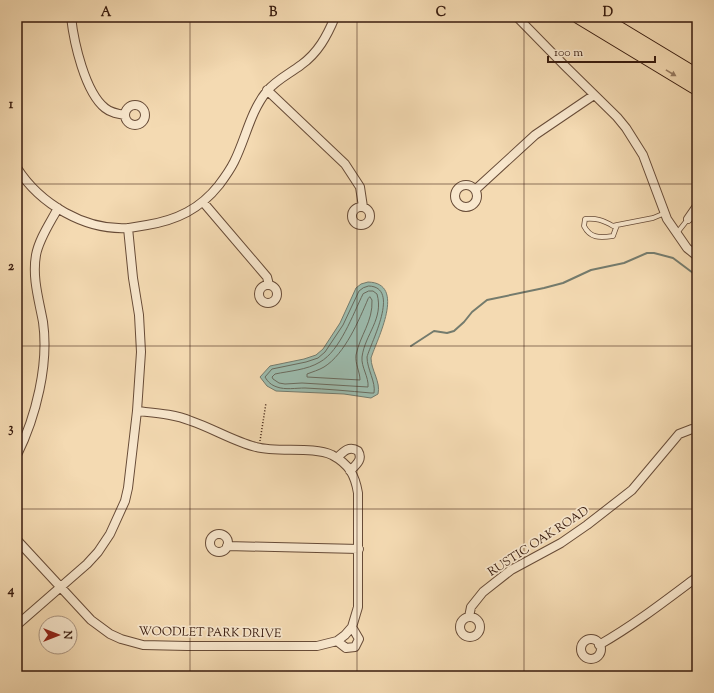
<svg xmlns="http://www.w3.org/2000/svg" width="714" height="693" font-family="'Sorts Mill Goudy',serif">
<rect width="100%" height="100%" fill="#f4dab2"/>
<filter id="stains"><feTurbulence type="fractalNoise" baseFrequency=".005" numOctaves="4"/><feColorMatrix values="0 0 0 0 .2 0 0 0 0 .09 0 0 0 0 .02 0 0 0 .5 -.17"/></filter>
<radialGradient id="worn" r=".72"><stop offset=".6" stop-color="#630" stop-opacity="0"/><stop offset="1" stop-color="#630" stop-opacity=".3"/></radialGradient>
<!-- water -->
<path fill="#9cbbad" stroke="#747b6d" d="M368,282C407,283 377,339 371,358C371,370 381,382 378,394L371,398L344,394L276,391L267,386L260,377L270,366L304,359L316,355L323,349L340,323L356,288L361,284Z"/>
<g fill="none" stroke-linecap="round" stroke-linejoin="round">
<!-- shore -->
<path stroke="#6a6b5e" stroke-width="1" d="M369,286C401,287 371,342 367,357C367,369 376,382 374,393H371C349,391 327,389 305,388C296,388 285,390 277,387C271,385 268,382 265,377L272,369L306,362L318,358L325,352L343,325L359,291L363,288Z
M369,291H373L377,294C384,319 365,334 362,357C361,367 369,377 368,387L302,383L285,384L279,383L273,379L272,377L275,374C289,371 307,370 320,362C340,351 353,314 363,294Z
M370,297L372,300C373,322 360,335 356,355C355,364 360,372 360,380L307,377V374C312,372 319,370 324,367C345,354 359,320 368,299Z"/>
<!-- stream -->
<path stroke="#747b6d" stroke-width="2" d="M411,346L434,331L447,333L454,331L464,322L472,312L487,300L544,288L563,283L591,270L624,263L647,253H654L673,258L697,276"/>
<!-- service casing -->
<g stroke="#674b37" stroke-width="5.5">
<path id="service" d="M617,225L613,236C599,238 590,238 584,226L585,219C596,218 603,220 613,226L617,225L653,218L665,213
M677,233L688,219"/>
</g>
<!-- minor casing -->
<g stroke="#674b37" stroke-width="10">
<path id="minor" d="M71,17C74,43 85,92 105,108C111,113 118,114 125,115
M517,17L565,66L617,117L626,128L643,155L667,219L687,248L697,256
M267,90L345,164L360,187L363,207
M125 115a10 10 0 1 1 20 0a10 10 0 1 1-20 0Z
M17,168C40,204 85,231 129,228C135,227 141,226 147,225C177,220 200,209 219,185C225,177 230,170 234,162C246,138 250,112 267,91C276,80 289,74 301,65C318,53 327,36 335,17
M455 196a11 11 0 1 1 22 0a11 11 0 1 1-22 0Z
M475,190L535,135L594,95
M203,202L267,277L269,285
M352 216a9 9 0 1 1 18 0a9 9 0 1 1-18 0Z
M688,219L697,206
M259 294a9 9 0 1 1 18 0a9 9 0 1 1-18 0Z
M17,455C36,417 49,364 43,322C39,300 32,278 36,255C39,239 50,223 58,208
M337,458C343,452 349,445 358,451C363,459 357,464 350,471
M210 543a9 9 0 1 1 18 0a9 9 0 1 1-18 0Z
M17,540L91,620L110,634L121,639L143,645L187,646H317L337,641L345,635L352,627L358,607V493C355,475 349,464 332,455C312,446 278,453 256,447C235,442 212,428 191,421C174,414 155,413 137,411
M227,546L359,549
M469,617L471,607L483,592L511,570L561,543L587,525L632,490L679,434L692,429H697
M460 627a10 10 0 1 1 20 0a10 10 0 1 1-20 0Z
M17,625L87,564L98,552L110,534L125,501L128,488L137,411L141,352L139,315L133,278L128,228
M581 649a10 10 0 1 1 20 0a10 10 0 1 1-20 0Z
M337,641L346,648L355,647L359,639L352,627
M599,645C634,625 665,601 697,577"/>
</g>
<!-- primary casing -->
<g stroke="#381b0e" stroke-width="14">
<path id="primary" d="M578,17L697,89
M601,17L697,75"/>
</g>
<!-- path -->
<path stroke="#381b0e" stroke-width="1.5" stroke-dasharray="1 2" stroke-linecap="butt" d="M260,441L266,403"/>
<!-- service -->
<use href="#service" stroke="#f8e7cd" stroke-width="4"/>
<!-- minor -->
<use href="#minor" stroke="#f8e7cd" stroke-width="8"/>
<!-- primary -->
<use href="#primary" stroke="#f4dab2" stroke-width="12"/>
</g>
<!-- one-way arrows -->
<defs><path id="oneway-solid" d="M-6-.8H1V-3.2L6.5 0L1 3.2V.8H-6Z"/></defs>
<use fill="#967a60" href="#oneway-solid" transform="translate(671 73) rotate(31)"/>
<!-- grid -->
<path fill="none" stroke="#381b0e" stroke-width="1" stroke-opacity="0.55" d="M190,17V676M357,17V676M524,17V676M17,184H697M17,346H697M17,509H697"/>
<g text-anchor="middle" stroke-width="3.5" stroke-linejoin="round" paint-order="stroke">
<!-- street labels -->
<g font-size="12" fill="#381b0e" stroke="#f8e7cd">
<text transform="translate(538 541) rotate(-33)" y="4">RUSTIC OAK ROAD</text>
<text transform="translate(210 632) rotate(1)" y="4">WOODLET PARK DRIVE</text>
</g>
</g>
<!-- margin -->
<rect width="714" height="693" fill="none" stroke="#f4dab2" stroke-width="44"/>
<!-- north arrow -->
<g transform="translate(58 635) rotate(90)"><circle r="19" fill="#f8e7cd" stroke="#ab9581"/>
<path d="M0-3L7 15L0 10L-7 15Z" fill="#8f2418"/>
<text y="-6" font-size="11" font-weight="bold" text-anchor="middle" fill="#381b0e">N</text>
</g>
<!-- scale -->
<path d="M548 56v6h107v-6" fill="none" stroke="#381b0e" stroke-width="2"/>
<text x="554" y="56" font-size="12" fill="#381b0e" stroke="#f8e7cd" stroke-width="3" paint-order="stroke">100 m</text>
<rect x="22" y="22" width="670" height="649" fill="none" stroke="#381b0e" stroke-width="1.5"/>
<g font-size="13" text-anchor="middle" font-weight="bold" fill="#381b0e">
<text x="106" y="16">A</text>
<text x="273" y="16">B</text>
<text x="441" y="16">C</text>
<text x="608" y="16">D</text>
<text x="11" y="108">1</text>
<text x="11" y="270">2</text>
<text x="11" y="432">3</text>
<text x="11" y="594">4</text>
</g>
<rect width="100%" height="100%" filter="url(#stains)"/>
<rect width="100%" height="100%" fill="url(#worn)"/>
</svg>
